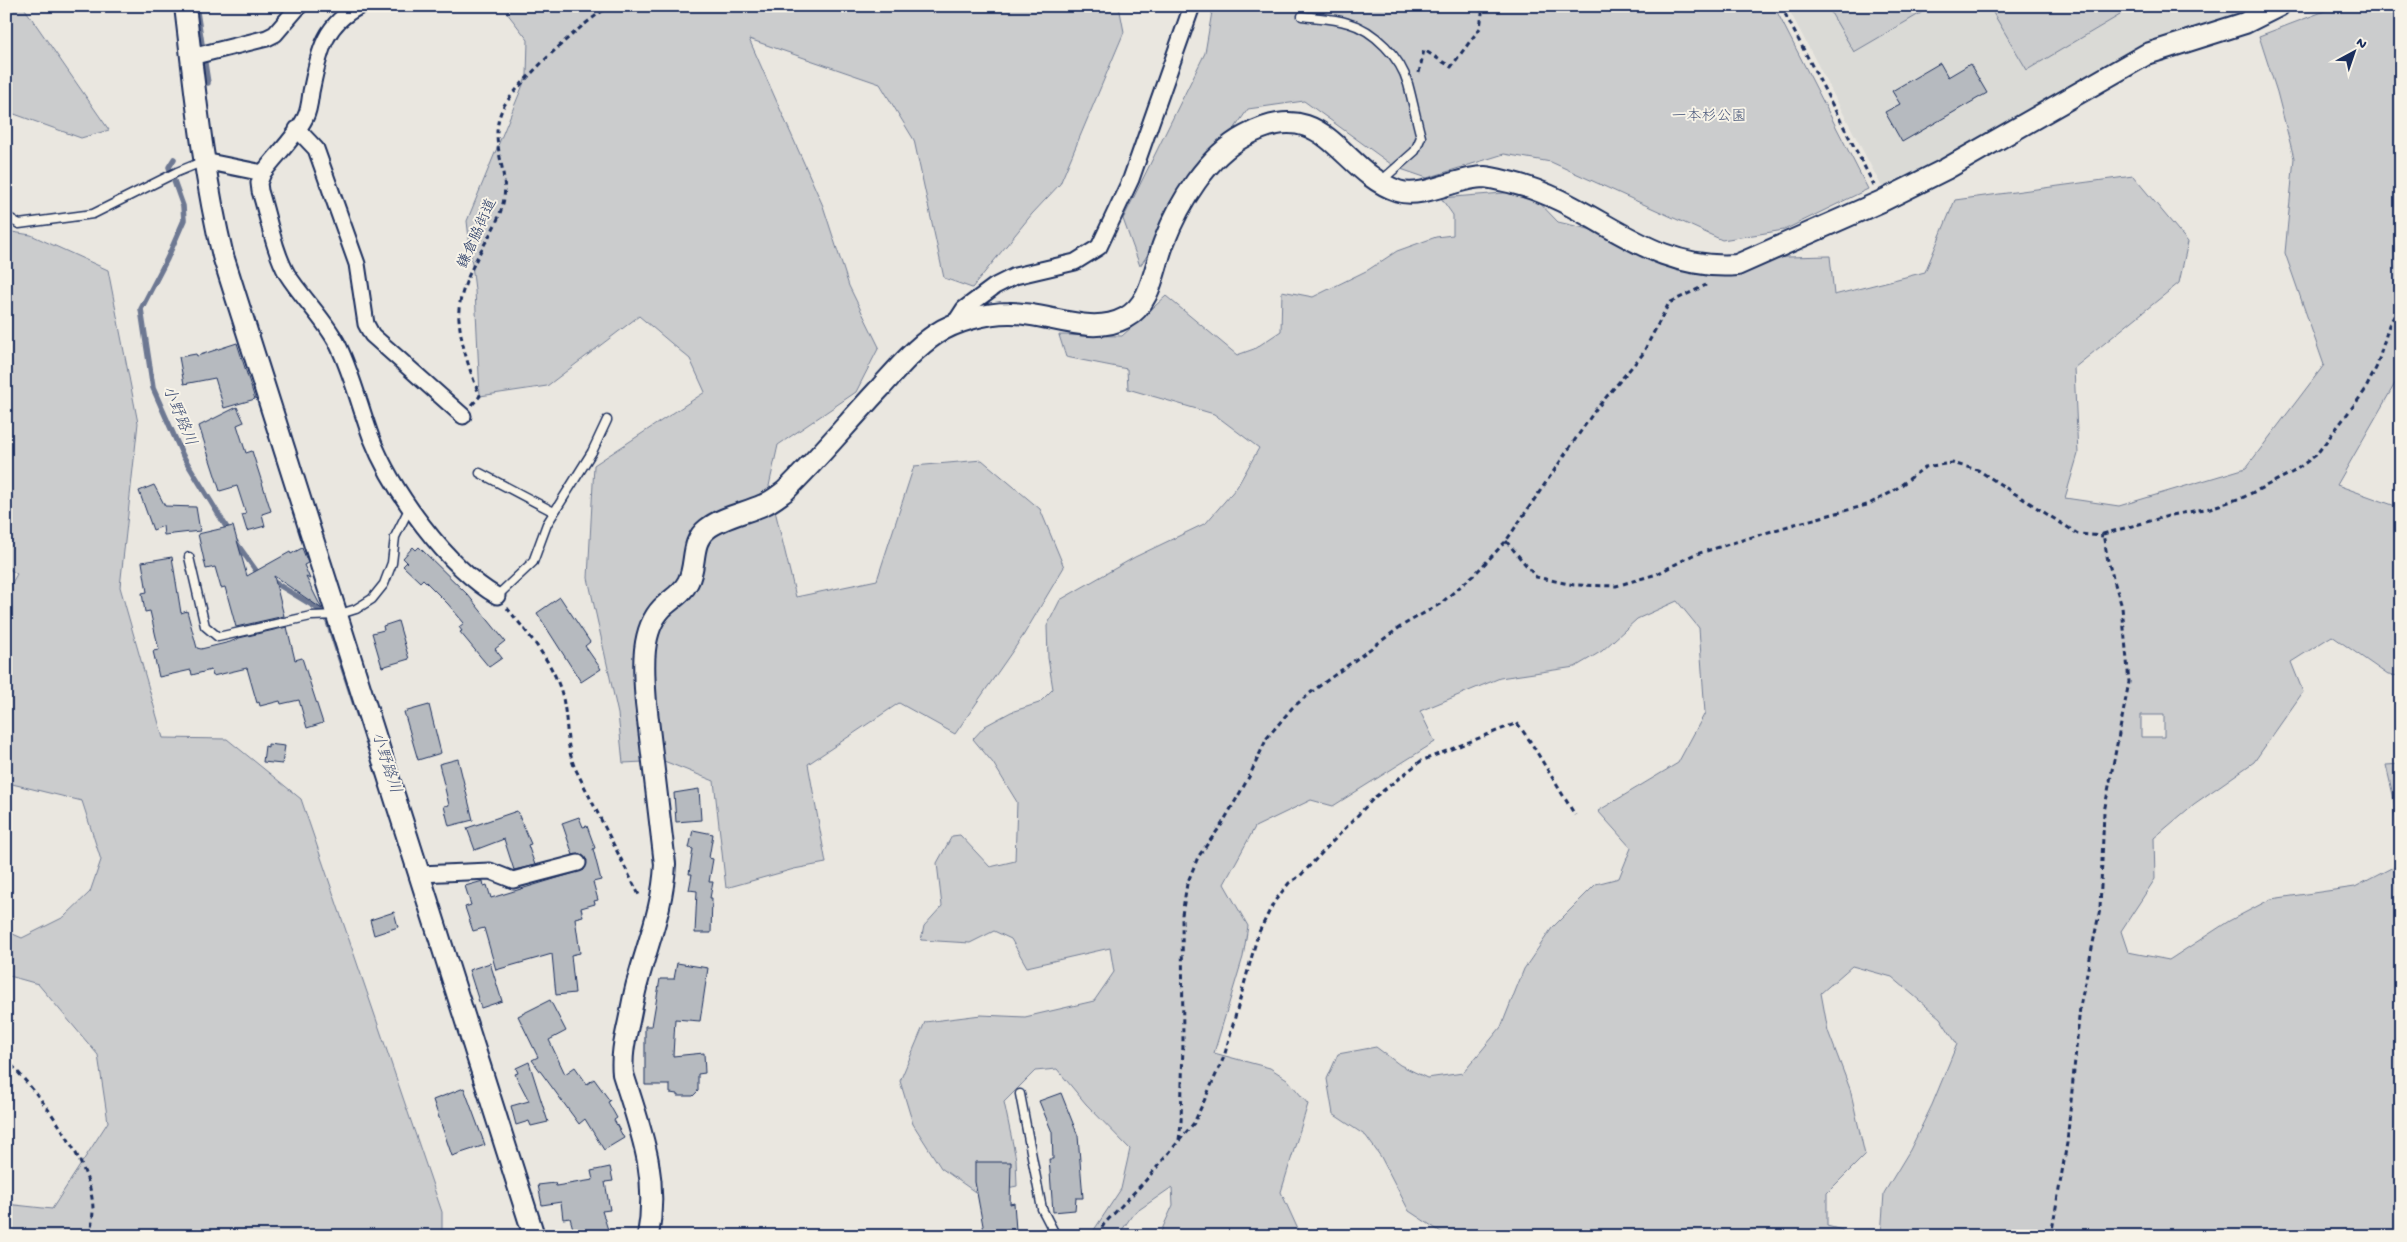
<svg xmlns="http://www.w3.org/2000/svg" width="2407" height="1242" font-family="'Gochi Hand','Klee One',sans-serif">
<rect width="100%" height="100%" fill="#eae7e0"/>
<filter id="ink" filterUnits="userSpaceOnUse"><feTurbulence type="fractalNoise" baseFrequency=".02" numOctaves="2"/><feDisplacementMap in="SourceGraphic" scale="10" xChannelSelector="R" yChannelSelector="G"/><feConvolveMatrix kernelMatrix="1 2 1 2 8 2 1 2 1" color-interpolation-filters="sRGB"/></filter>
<g filter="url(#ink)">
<!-- built -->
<path fill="#dadad6" d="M1787,6H2260L2249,13L2143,47L1917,174L1883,189Z"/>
<!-- green -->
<path fill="#cbcccd" stroke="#737e96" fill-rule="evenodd" d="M6,6H23L109,130L81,138L6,111Z
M512,6H1119L1124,32L1060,184L1032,214L972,288L944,278L914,140L880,84L749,39L823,206L849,286L879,347L856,392L778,445L769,486L796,597L877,580L914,466L982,460L1040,509L1064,567L1023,636L955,734L899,703L808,764L826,863L794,869L726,888L714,781L664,761L623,763L618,714L588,578L594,465L705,392L690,359L639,316L547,386L480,396L475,290L467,221L527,75L528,40L507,13Z
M1213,6H1774L1868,189L1784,230L1722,240L1551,162L1504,154L1427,178L1395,167L1304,101L1248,109L1140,266L1123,219L1205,53Z
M1827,6H1933L1854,52Z
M1989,6H2115L2120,15L2027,70Z
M2338,6H2401V373L2337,485L2401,508V676L2388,675L2332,636L2291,662L2303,692L2254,762L2194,804L2154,838L2155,879L2121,931L2128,952L2169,960L2229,921L2271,899L2355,887L2399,864L2393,795L2386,765L2401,764V1236H1881L1884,1193L1910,1150L1932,1105L1957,1044L1940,1018L1892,977L1852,966L1821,993L1828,1031L1850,1089L1865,1155L1827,1193V1226L1842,1230L1843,1236H1447L1409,1211L1381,1157L1366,1136L1333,1114L1327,1079L1338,1054L1376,1047L1400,1065L1427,1078L1463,1073L1501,1027L1524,969L1552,928L1596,884L1619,878L1631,848L1598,811L1678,763L1705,713L1699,628L1677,601L1637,619L1602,651L1575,667L1500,678L1420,711L1435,742L1333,806L1311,800L1255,827L1224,884L1248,926L1243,957L1214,1053L1270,1068L1287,1079L1308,1104L1281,1192L1301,1236H1159L1173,1205L1172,1187L1133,1214L1118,1236H1090L1121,1189L1130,1149L1086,1104L1057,1069L1035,1071L1004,1102L1016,1159L1017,1186L978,1194L941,1168L913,1124L900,1081L925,1022L981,1015L1025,1017L1094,1001L1114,972L1110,948L1027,967L1011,939L994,931L970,943L921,940L924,926L942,906L937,863L952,836L960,835L990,867L1015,861L1017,802L993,763L973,739L985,726L1011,712L1039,703L1053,689L1048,658L1047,626L1060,600L1135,557L1206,523L1237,487L1259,448L1214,414L1128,389L1127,369L1066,357L1059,335L1122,336L1166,296L1237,355L1254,349L1281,331L1282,291L1313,297L1368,270L1397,251L1436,237L1453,235V215L1441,198L1528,191L1558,222L1606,233L1663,260L1830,256L1834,295L1925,272L1955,200L2133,176L2188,242L2179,283L2074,368L2078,454L2065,498L2119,506L2246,468L2324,365L2285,253L2294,158L2277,92L2259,36ZM2141,715H2164V737H2141Z
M6,231L31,235L108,270L138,423L120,587L163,738L227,739L301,799L442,1212V1236H6V1204L52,1209L108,1122L98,1055L38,984L6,975V931L22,938L64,917L90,892L101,860L82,801L8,783L6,779V593L17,574L6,567Z"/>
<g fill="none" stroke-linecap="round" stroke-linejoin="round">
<!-- stream -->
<path stroke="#6d7892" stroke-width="5.5" d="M198,6L197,12L208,83
M174,159L169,167L183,206L184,220L167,259L141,309L153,388L183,456L230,533
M235,541L257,572L261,575
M269,579L320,610
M328,622L359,717"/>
</g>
<!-- building -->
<path fill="#b6babf" stroke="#1b2f5e" d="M1940,63L1948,77L1970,64L1987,93L1902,142L1885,112L1900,104L1892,91Z
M237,343L255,399L224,408L215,378L184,384L179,357L196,354L197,356Z
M237,407L244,422L237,425L246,453L252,451L271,511L262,514L265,526L247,531L242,515L246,514L237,486L220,491L199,426Z
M154,485L165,506L196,507L200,531L164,535L163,526L153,530L139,491Z
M233,526L247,576L290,552L291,554L302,548L308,563L304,565L310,579L306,577L322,609L274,576L284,616L236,627L225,587L221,588L215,567L206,569L198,534Z
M413,547L416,550L419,547L468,595L505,641L495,649L502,658L489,667L460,632L462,631L459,627L464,623L448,604L423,579L420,582L403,566L407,562L403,558Z
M172,557L181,613L187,611L197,648L201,649L230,642L239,638L287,627L295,660L302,658L323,723L307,728L299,700L281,704L280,701L260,706L259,702L257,703L247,668L213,676L211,670L192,675L191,670L159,677L153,651L159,650L150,611L145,612L142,593L147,592L142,562Z
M560,597L590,642L585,646L601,669L581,682L537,613Z
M398,621L409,659L382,667L372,633L384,630L383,626Z
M429,705L441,753L418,760L404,712Z
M268,744L285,746L282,764L263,762L265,746L268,747Z
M458,759L473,820L449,826L444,806L449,805L439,764Z
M699,789L701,820L676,822L674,793Z
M517,811L531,844L528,845L535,865L514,870L504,839L475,850L467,828Z
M579,817L583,827L587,826L595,848L593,849L601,880L593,882L598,900L594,901L595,904L581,908L583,916L575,918L580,953L571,955L575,993L556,995L552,954L496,970L484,928L473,931L465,907L471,905L465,886L483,881L484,886L487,885L491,898L584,870L587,860L581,854L573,855L562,823Z
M693,830L713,834L709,858L713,859L709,882H713L710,898H712L711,933H695L697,891L689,890L692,874H689L693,849L689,848Z
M394,912L398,927L374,935L370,920Z
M490,963L502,1001L481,1008L469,970Z
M677,963L708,968L700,1021L675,1019L673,1056L704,1053L705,1073L698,1074V1091L693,1096H677V1094L670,1093V1085H645V1026H652L660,979H674Z
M550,1000L566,1031L549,1040L565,1074L575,1067L587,1084L594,1079L610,1101L608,1102L617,1118L614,1120L624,1138L604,1150L585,1119L579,1124L532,1060L538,1057L518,1016Z
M529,1062L548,1122L531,1126L529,1121L516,1125L511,1106L529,1101L515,1074L518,1073L516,1068Z
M464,1088L485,1145L452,1156L433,1100Z
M1061,1093L1078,1136L1083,1198H1076L1075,1210L1053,1212L1049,1159H1053L1052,1132L1039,1101Z
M975,1162H1011L1010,1204L1014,1203L1016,1230L984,1231L975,1182Z
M610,1167L613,1181L605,1182L610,1210L602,1211L610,1236H575L570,1218L563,1219L561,1202L542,1205L538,1185L555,1183L556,1186L593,1180L591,1171Z"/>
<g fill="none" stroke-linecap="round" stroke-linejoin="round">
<!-- lane casing -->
<g stroke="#1b2f5e" stroke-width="11">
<path id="lane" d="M1302,16C1317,18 1334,18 1348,23C1374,30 1401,58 1408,84C1413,102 1416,119 1421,137L1415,151L1381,181
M6,216L19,224L93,214L177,172L204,161
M480,473L554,512
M189,557L205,626L218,637L311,616L337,615L356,609L372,599L384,584L392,563L395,537L410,507
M497,596L533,562L547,524L592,452L607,420
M1020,1094L1042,1209L1056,1236"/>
</g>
<!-- street casing -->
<g stroke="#1b2f5e" stroke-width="19">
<path id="street" d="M191,57L267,38L275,34L299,6
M297,129L316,149L357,264L366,324L372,335L463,416
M204,161L263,173C276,155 295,138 305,118C309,111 310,100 311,92C319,54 323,24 360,6
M263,173L259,183L260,191C268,216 274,251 287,274C302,298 325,319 338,345C352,374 360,407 371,437C392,491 447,567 497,596
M953,326L964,309L995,286L1015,276L1075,262L1099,247L1131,179L1192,6
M419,874L490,871L513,880L578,863"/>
</g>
<!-- secondary casing -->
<g stroke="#1b2f5e" stroke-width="24">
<path id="secondary" d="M185,6C195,90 203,174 223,256L534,1236
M648,1236C659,1175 641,1131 623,1074C621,1055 625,1039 629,1021C632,1007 634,993 638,980C649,939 663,907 665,864L646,703C644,674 639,632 662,608C671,599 682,594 688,582C697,565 690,542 707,529C722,517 745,513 763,505C771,502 778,496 785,491C819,458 849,421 881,387C898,368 915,348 936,334C955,321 987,313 1009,313C1047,312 1090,337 1125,318C1152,304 1154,267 1164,242C1179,203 1207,156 1245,136C1325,92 1339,171 1398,191C1423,199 1457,177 1484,177C1494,178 1504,181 1513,183C1595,203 1645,272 1737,265L1882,201L1946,169L2147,54L2245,23L2279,6"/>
</g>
<!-- path -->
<path stroke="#1b2f5e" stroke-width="3" stroke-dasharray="5 4" stroke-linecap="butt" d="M1781,6L1874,185
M1419,73L1424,50L1451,67L1480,28L1483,6
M472,405L480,396C470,372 461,345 459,319C457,300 468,276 477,258C485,242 497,225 502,207C510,182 497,158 497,133C497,123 500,112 505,104C526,75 580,24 610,6
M1506,541L1536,577L1574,585L1616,586L1657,574L1693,555L1795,524L1867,505L1892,492L1925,467L1952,463L1978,470L2078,534L2103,536
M507,608C529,635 559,669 564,704C568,725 566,745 574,766L640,897
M6,1059C39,1094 92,1160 93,1209C93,1218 91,1227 90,1236
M1179,1140L1181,1123L1183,1043L1182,915L1187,884L1198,857L1222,824L1249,777L1267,738L1292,708L1314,690L1403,625L1440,604L1476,573L1506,541L1596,409L1642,355L1669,303L1706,285
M1098,1236L1104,1224L1146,1180L1194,1123L1224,1057L1258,934L1274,902L1289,883L1300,876L1375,797L1421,761L1517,723L1530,741L1575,815
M2051,1236L2067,1143L2080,1007L2100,909L2104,812L2129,682L2122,607L2108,561L2103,534L2172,515L2210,508L2244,497L2293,472L2316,455L2364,392L2377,366L2389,325L2401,304"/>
<!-- lane -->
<use href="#lane" stroke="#f7f3e8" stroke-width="8"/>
<!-- street -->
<use href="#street" stroke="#f7f3e8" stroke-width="15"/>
<!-- secondary -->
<use href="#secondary" stroke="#f7f3e8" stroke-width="20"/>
</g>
</g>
<g text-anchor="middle" stroke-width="4" stroke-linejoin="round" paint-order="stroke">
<!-- park labels -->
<g font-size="15" fill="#47567a" stroke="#f7f3e8">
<text x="1709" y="120">一本杉公園</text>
</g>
<!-- street labels -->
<g font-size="15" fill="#1b2f5e" stroke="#f7f3e8">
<text transform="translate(476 233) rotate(-66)" y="5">鎌倉脇街道</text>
</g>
<!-- water labels -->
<g font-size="16" font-style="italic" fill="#445378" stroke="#f7f3e8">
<text transform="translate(181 415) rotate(67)" y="6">小野路川</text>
<text transform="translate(388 762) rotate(72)" y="6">小野路川</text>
</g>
</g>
<!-- margin -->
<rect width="2407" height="1242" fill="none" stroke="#f7f3e8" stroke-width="25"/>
<rect x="12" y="12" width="2382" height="1217" fill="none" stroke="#1b2f5e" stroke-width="2" filter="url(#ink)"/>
<!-- north arrow -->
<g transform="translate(2354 52) rotate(40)" stroke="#f7f3e8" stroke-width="4" paint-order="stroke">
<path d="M0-4L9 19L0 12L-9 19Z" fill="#1b2f5e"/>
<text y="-8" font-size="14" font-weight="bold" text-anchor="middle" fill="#1b2f5e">N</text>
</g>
</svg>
